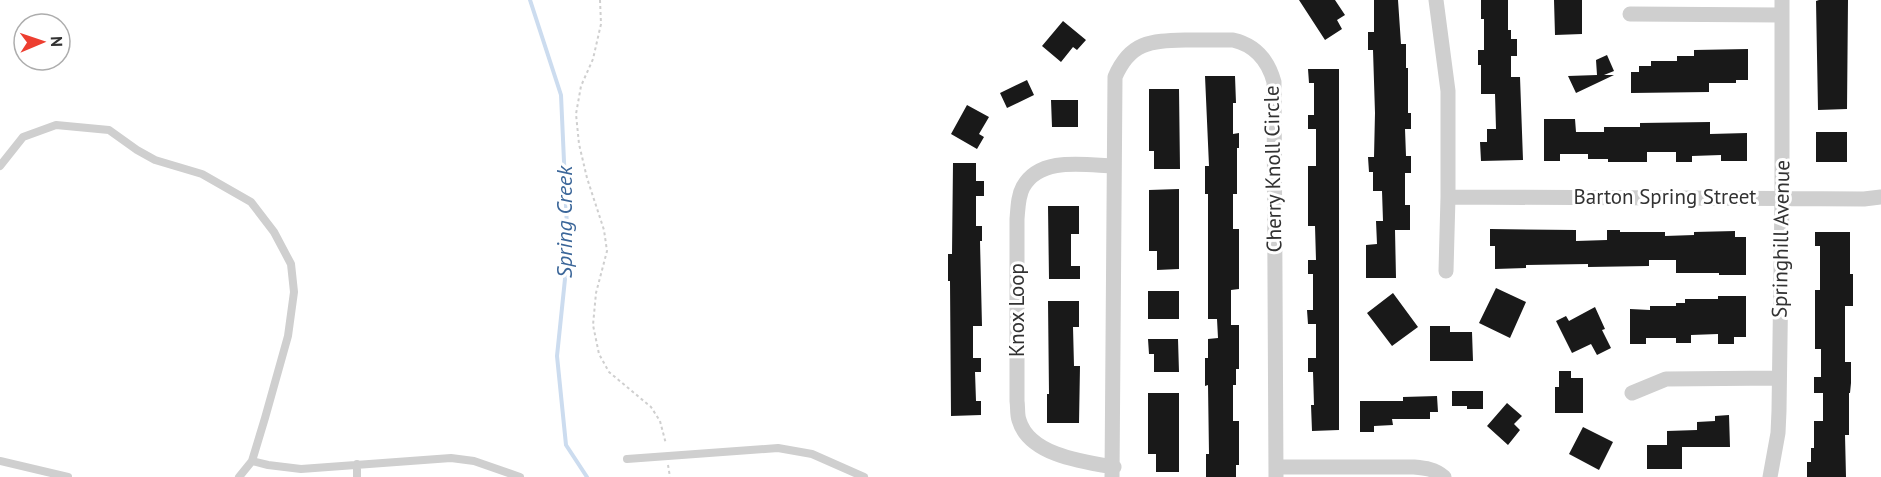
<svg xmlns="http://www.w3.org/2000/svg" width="1881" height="477" font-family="'PT Sans',sans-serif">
<rect width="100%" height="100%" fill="#fff"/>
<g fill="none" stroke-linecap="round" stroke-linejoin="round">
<!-- stream -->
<path stroke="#ccdcef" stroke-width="4" d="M530,0L561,95L568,250L557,356L566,445L587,477"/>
</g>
<!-- building -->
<path fill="#191919" d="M1299,0H1335L1345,15L1337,20L1342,29L1325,40Z
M1374,0H1398L1401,44H1406V68H1408V113H1411V129H1405L1406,156H1411V173H1405V205H1410V230H1395L1396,278H1366V245L1377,244L1376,221H1383L1382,191H1373V172H1369L1368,157H1374L1375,113L1373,50H1368V32H1374Z
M1481,0H1508V30H1511V39H1517V56H1511V77H1520L1523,160L1481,161L1480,142H1487V129H1496L1495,94H1481V65H1478V50H1484V19H1481Z
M1554,0H1582V34L1555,35Z
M1819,0H1848L1847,109L1818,110L1816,1Z
M1063,21L1086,40L1077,50L1073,47L1061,62L1042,46Z
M1748,49V80H1736V83H1709V92L1631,93V72H1639V66H1651V61H1677V56H1694V50Z
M1607,55L1614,71L1604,75H1614L1576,93L1568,76L1597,75L1596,60Z
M1308,69H1339V430L1312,431L1311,405H1314L1313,372H1308V358H1316V324H1308L1307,310H1313V274H1308V260H1316L1315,226H1308V166H1316V129H1308V115H1314V83H1309Z
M1205,76H1235L1236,103H1233V134L1239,133V148H1237V194H1233V229H1239V289L1231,290V325H1239V369H1236V385H1233V421H1239V465H1236V477H1206V454H1209L1208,385L1205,386V358H1208V339L1218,338L1217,319H1208V194H1205V166H1209Z
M1027,80L1034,95L1007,108L1000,93Z
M1149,89H1179L1180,169H1154V151H1149Z
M1051,100H1078V127H1052Z
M967,105L989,117L979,134L984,137L977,149L951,134Z
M1544,119H1575L1576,132H1604V127H1640V123L1710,122V134L1747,133V161H1721V155L1692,156V162H1676V152H1647V162H1608V159H1588V154H1560V161H1544Z
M1816,132H1847V162H1816Z
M953,163H976V181H984V196H976V226H982V241H980L982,326H973V358H981V372H975L976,401H981V415L951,416L950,281H948V254H952Z
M1179,189V269L1157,270V251H1149V190Z
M1048,206H1079V234H1071V266H1080V279H1049Z
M1490,229L1576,230V241L1607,240V230H1620V232H1665V236L1694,235V232L1735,231V237H1746V275H1719V273H1676V260H1649V266L1588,267V264L1526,265V268L1495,269V246H1490Z
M1815,232H1850V274H1853V306H1845V362H1851V383L1850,393H1849V435H1845L1846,477H1807V462H1811V448H1814V421H1823V393H1814V377H1821V349H1815V290H1820V246H1815Z
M1496,288L1526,302L1510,338L1479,323Z
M1148,291H1179V319H1148Z
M1393,293L1418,327L1392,346L1367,313Z
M1718,296H1746V337H1734V344H1718V334L1691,335V343H1676V338H1646V344H1630V309L1650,310V306H1676V303H1685V299H1718Z
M1048,301H1079V327H1073L1074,366H1080L1079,423H1047V394H1049Z
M1595,307L1605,329L1602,330L1611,348L1597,355L1591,344L1572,353L1556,321L1566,316L1569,321Z
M1430,326H1450V332H1472L1473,361H1430Z
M1148,339H1178L1179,372H1154V354H1149Z
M1559,371H1571V378H1583V413H1555V387H1559Z
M1452,391H1483V409H1467V406H1452Z
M1148,393H1179V472H1156V454H1148Z
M1437,396L1438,412H1430V419H1392L1393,425L1374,426V432H1360V401H1403V397Z
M1507,403L1522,416L1514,424L1520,430L1508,445L1487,426Z
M1729,415L1730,447H1682V469H1647V445H1667V431L1697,430V422L1715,421V416Z
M1583,427L1613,442L1599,470L1569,454Z"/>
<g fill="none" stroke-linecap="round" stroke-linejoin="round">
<!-- path -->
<path stroke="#cfcfcf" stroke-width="2" stroke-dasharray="3 3" stroke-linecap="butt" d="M600,0L601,24L593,59L581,86L576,114L579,144L587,178L604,230L607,251L596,293L593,325L599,354L609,372L651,407L660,421L666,444
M668,465L670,477"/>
<!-- lane -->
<path stroke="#cfcfcf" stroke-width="8" d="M0,166L23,137L56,125L109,130L137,150L155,160L202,174L251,202L274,232L291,264L294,292L288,336L265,418L252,461L239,477
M627,459L778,448L812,454L864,477
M0,461L68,477
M252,461L268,465L301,469L451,458L474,461L520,477
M357,464V477"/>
<!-- street -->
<path stroke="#cfcfcf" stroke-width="15" d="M1436,0L1448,91V197L1446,271
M1630,14L1782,15
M1448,197L1864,199L1881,197
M1632,393L1666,379L1779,378
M1114,467C1083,462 1029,455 1019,420C1017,415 1018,407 1017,401V219C1018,208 1018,196 1023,187C1040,156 1085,165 1114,166
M1276,467H1414C1425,468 1435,469 1444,477
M1112,477L1115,77C1130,42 1150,41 1185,40C1201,40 1217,40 1233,40C1255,45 1268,60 1274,82L1276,477
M1770,477L1778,433L1779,411L1782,198V0"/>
</g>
<g text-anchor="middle" stroke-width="6" stroke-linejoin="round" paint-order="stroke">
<!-- street labels -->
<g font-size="21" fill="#323232" stroke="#fff">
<text transform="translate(1273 169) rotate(-91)" y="7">Cherry Knoll Circle</text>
<text x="1665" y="204">Barton Spring Street</text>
<text transform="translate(1781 239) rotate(-89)" y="7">Springhill Avenue</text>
<text transform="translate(1017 310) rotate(-90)" y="7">Knox Loop</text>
</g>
<!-- water labels -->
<g font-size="22" font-style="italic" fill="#3b6699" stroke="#fff">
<text transform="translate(564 222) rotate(-90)" y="8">Spring Creek</text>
</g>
</g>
<!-- north arrow -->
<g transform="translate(42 42) rotate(88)"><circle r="28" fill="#ffffff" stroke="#adadad" stroke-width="1.5"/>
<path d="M0-4.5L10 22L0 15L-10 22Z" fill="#ed3e30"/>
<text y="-9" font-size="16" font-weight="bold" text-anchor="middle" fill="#323232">N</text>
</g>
</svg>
